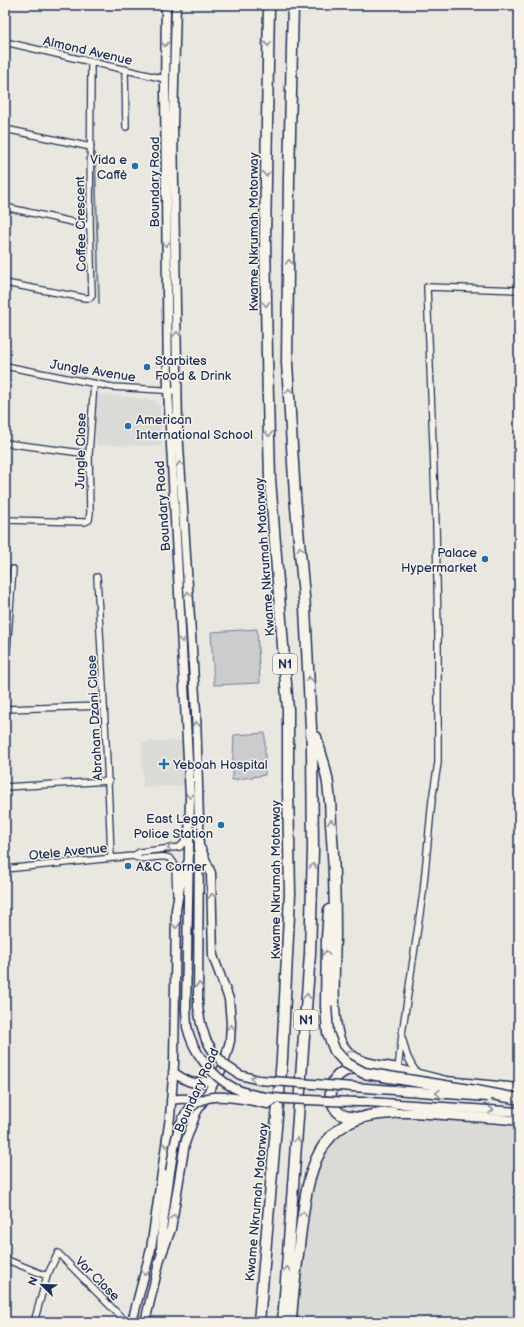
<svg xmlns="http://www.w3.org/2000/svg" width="524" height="1327" font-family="'Balsamiq Sans',sans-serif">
<rect width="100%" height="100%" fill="#eae7e0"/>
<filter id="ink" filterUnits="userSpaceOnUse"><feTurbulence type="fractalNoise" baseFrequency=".025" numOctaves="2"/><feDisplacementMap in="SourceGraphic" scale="8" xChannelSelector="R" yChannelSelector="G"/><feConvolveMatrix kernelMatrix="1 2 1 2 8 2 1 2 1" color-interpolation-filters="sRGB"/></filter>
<g filter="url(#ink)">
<!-- built -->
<path fill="#dadad6" d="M97,394L154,400L160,407L161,446L96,445L95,396Z
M184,741L185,786L143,787L142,742Z
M410,1117L519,1127V1322H295L306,1209L315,1166L329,1145L356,1128L384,1118Z"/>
<!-- grass -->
<path fill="#cbcccd" stroke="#737e96" d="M257,629L260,683L214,685L211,632Z
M265,733V775L232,780L234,735Z"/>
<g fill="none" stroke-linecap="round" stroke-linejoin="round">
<!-- stream -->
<path stroke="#6d7892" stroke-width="2" d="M95,153L99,303"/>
<!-- street casing -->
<g stroke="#1b2f5e" stroke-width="8">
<path id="street" d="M5,42L165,79
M125,69L126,127
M5,129L91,147
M5,207L90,226
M5,283L85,298H90L92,296L90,226L91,62
M5,366L112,387L178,391
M5,443L89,454
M5,520L85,522L89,520L90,513L89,454L94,383
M97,577C102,671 108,764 111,858
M5,677L13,569
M5,709L103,706
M5,787L109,781
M133,856C135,857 137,858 139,858C151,861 170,849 175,866L176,894
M5,869L133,856L140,852L180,847L184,842L187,830
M403,1040C406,1054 409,1063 418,1074
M398,1069L402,1034L423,893L432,800L438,763V635L436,524L427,287L519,290
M5,1259L47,1276
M34,1322L47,1276L58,1253L122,1318L124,1322"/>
</g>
<!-- secondary casing -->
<g stroke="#1b2f5e" stroke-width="11">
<path id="secondary" d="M166,5L165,90L168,390L190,796L186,1009L187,1027
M176,5L173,124L178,430L196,712L199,822L198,1007L201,1024
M398,1069L446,1081L519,1088
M173,1072C191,1085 195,1085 215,1079
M171,1100C185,1098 191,1096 196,1111
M368,1102L519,1112
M393,1113H414L501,1119L519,1121
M161,1250L162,1230L170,1172
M132,1322L151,1249L170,1117L174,1064L176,910L182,874L188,863
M145,1322L160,1259L171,1229L185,1143L196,1113L223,1067L230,1041L231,1023L229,999L213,956L211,873L201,849"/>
</g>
<!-- highway casing -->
<g stroke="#1b2f5e" stroke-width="13">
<path id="highway" d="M316,737C320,752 326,768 328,784C330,797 331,811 331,824C334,860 335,897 335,933C335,959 329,1025 342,1045C354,1065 377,1065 398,1069
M326,1006L327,938L329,910
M358,1118C351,1117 343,1117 338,1112C334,1108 332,1102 331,1097C329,1078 342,1069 360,1067
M259,1322L282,1059L290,894L288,788V710L270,479L267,357L265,239L269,5
M283,1322L310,954L313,850L312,748L305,608L295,496L287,363L289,177L293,5
M291,1322C292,1294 297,1266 300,1237C308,1173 314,1115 393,1113"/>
</g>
<!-- street -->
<use href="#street" stroke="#f7f3e8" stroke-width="5.5"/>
<!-- secondary -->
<use href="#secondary" stroke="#f7f3e8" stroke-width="8"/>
<!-- highway -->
<use href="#highway" stroke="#f7f3e8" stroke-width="10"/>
<!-- secondary-bridge casing -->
<g stroke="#1b2f5e" stroke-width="11" stroke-linecap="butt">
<path id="secondary-bridge" d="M201,1024L206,1040L214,1053L225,1065L240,1075L259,1080L488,1097
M187,1027C193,1052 211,1076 234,1088C257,1099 285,1099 310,1100C329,1101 349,1102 368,1102
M170,1172C176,1138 178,1092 226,1097C240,1098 254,1101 268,1104L275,1099"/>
</g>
<!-- highway-bridge casing -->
<g stroke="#1b2f5e" stroke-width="13" stroke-linecap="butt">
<path id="highway-bridge" d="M326,1006L328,1033L335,1051L346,1063L364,1073L476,1091L519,1099"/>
</g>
<!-- secondary-bridge -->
<use href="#secondary-bridge" stroke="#f7f3e8" stroke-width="8"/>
<!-- highway-bridge -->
<use href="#highway-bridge" stroke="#f7f3e8" stroke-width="10"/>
</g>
<!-- one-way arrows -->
<defs><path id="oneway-chevron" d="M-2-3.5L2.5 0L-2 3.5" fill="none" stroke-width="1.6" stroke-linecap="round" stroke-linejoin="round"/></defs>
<g stroke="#8991a3">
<use href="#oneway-chevron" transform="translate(165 44) rotate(90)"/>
<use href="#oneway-chevron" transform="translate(268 44) rotate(91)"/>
<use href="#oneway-chevron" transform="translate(266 174) rotate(91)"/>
<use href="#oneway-chevron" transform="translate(166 244) rotate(90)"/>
<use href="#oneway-chevron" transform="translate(289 262) rotate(-90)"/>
<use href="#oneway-chevron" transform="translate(266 304) rotate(89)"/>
<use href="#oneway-chevron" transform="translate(177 334) rotate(-91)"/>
<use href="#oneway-chevron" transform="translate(289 391) rotate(-93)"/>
<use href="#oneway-chevron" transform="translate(269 434) rotate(88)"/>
<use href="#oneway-chevron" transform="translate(180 464) rotate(-93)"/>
<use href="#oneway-chevron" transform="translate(300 549) rotate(-97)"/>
<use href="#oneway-chevron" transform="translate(188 594) rotate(-94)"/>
<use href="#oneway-chevron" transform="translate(182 640) rotate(87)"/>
<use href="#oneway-chevron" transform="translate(309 679) rotate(-93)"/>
<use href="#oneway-chevron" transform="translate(196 724) rotate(-91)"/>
<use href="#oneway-chevron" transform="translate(190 796) rotate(89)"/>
<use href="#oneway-chevron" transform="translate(331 822) rotate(-94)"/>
<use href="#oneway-chevron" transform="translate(170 848) rotate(170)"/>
<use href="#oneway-chevron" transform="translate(313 866) rotate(-88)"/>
<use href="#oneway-chevron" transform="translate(212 896) rotate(-92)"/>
<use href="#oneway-chevron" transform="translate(176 926) rotate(90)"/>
<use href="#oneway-chevron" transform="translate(326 953) rotate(-89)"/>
<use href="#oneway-chevron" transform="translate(199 985) rotate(-89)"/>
<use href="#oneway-chevron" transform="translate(307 996) rotate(-86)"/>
<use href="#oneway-chevron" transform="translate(231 1027) rotate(-89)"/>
<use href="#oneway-chevron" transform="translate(349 1053) rotate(-137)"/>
<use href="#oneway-chevron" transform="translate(253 1078) rotate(-166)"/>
<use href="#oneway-chevron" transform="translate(438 1093) rotate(-176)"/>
<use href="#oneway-chevron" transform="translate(491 1110) rotate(4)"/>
<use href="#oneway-chevron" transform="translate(297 1140) rotate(-86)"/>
<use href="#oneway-chevron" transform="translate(166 1145) rotate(98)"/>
<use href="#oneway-chevron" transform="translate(303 1214) rotate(-84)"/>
<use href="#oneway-chevron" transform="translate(174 1217) rotate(-80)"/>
<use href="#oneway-chevron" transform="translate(287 1269) rotate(-86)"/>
<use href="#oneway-chevron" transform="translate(145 1273) rotate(104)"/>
</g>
</g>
<!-- markers -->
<g fill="#1f6fb2" stroke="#f7f3e8" stroke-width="1.5">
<circle cx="135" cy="166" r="4"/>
<circle cx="147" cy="367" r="4"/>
<circle cx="128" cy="426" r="4"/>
<circle cx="485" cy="559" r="4"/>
<path d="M162 758h4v4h4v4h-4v4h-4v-4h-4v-4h4z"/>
<circle cx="221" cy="825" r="4"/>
<circle cx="128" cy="866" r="4"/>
</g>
<g text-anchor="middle" stroke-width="3" stroke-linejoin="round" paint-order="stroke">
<!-- shield labels -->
<g fill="#f7f3e8" stroke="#5d6a87" stroke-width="1">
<rect x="273" y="654" width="24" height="20" rx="3"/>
<rect x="294" y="1010" width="24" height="20" rx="3"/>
</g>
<g font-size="12" font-weight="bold" fill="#1b2f5e">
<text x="285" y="668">N1</text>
<text x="306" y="1024">N1</text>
</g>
<!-- street labels -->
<g font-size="13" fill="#1b2f5e" stroke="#f7f3e8">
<text transform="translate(88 50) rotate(13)" y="5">Almond Avenue</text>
<text transform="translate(154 182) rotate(-90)" y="5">Boundary Road</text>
<text transform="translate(80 224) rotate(-91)" y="5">Coffee Crescent</text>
<text transform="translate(253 232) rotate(-90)" y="5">Kwame Nkrumah Motorway</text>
<text transform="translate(93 370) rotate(9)" y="5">Jungle Avenue</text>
<text transform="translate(80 451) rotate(-89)" y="5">Jungle Close</text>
<text transform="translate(162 506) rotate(-94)" y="5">Boundary Road</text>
<text transform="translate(264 557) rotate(-94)" y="5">Kwame Nkrumah Motorway</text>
<text transform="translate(94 718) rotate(-93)" y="5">Abraham Dzani Close</text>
<text transform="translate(68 851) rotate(-6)" y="5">Otele Avenue</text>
<text transform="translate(275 880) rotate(-90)" y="5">Kwame Nkrumah Motorway</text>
<text transform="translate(196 1090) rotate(-66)" y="5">Boundary Road</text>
<text transform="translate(256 1202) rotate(-85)" y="5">Kwame Nkrumah Motorway</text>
<text transform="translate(98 1278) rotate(45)" y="5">Vor Close</text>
</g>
<!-- poi labels -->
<g font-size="13" fill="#1b2f5e" stroke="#f7f3e8" text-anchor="start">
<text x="127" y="164" text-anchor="end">Vida e<tspan x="127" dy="15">Caffė</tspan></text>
<text x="155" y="365">Starbites<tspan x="155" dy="15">Food &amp; Drink</tspan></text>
<text x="136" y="424">American<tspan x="136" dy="15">International School</tspan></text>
<text x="477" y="557" text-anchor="end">Palace<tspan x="477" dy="15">Hypermarket</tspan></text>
<text x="173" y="769">Yeboah Hospital</text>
<text x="213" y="823" text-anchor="end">East Legon<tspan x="213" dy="15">Police Station</tspan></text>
<text x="136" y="871">A&amp;C Corner</text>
</g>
</g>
<!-- margin -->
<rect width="524" height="1327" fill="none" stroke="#f7f3e8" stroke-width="20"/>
<rect x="10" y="10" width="504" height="1307" fill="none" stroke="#1b2f5e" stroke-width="1.5" filter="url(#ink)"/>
<!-- north arrow -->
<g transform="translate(42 1285) rotate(293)" stroke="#f7f3e8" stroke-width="3" paint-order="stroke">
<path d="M0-3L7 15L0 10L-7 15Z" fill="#1b2f5e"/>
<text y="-6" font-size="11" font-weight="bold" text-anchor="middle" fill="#1b2f5e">N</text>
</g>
</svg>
